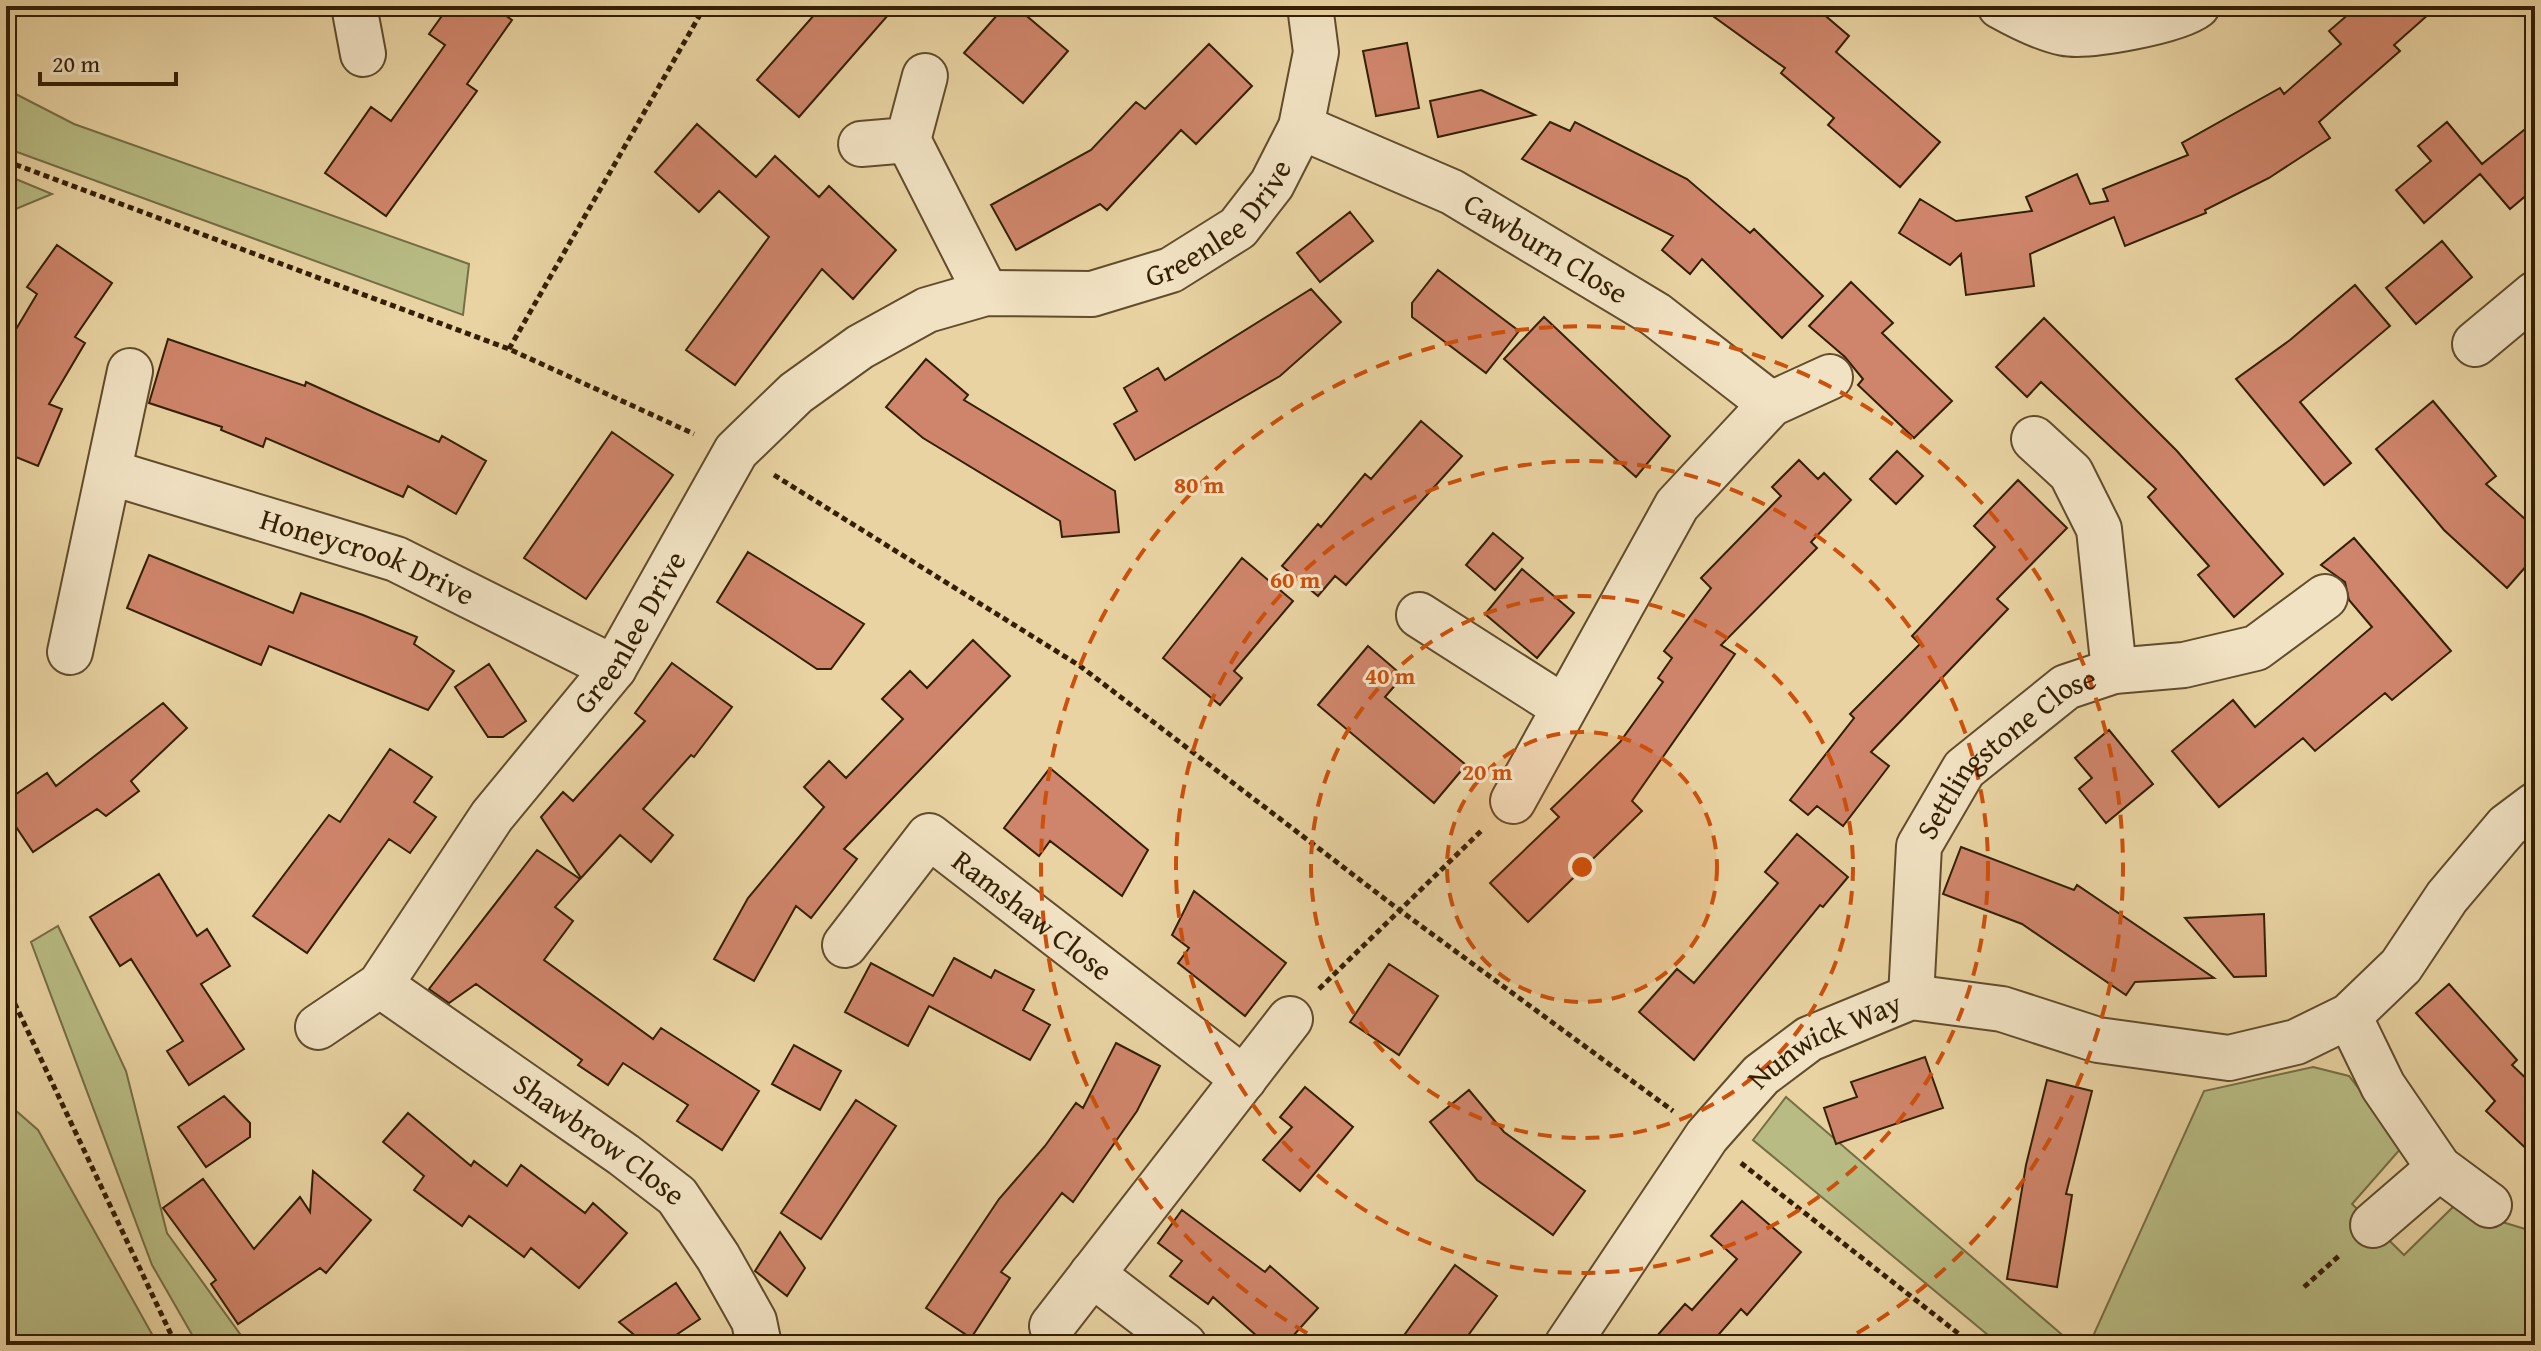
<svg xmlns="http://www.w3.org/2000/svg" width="2541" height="1351" font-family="'Gentium Book Plus',serif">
<rect width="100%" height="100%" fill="#e9d3a2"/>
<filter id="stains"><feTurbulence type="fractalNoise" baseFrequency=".0025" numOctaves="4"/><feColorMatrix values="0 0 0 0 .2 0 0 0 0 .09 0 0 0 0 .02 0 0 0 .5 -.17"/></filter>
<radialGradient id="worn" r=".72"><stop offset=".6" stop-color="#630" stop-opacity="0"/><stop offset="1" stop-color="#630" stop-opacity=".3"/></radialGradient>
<!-- green -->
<path fill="#b8bc84" stroke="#766e44" stroke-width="2" d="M6,89L74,124L469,264L463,315L6,148Z
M6,175L52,194L6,213Z
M58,926L126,1071L167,1233L248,1345H198L152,1265L31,942Z
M2313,1067L2349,1076L2403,1146L2352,1204L2404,1255L2453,1207L2535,1232V1345H2089L2204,1091Z
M1786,1097L2074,1345H2000L1753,1140Z
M6,1102L38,1130L158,1345H6Z"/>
<!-- building -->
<path fill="#cf856b" stroke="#341f04" stroke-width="2" d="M449,6H492L512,20L467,84L477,91L386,216L325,173L371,107L391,121L445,45L429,34Z
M822,6H896L799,117L757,80Z
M1005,6H1015L1068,51L1023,103L964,53Z
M1699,6H1814L1849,36L1836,52L1940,142L1900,187L1828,125L1834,118L1781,73L1785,68Z
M2358,6H2438L2394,45L2400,51L2319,122L2330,138L2269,178L2205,210L2206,213L2125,246L2114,217L2030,254L2034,286L1966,295L1961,254L1950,265L1899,233L1920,199L1956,221L2032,211L2026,197L2077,174L2090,204L2108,201L2103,189L2188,155L2182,143L2280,88L2284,94L2341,44L2329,31Z
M1407,43L1419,108L1376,116L1363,51Z
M1209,44L1252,86L1196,144L1181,130L1107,210L1100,204L1016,250L991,205L1091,150L1136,102L1145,109Z
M1481,90L1535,115L1438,137L1430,101Z
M2535,121V188L2510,209L2480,174L2424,223L2396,190L2431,161L2418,146L2447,122L2482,164Z
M1550,122L1570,131L1575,122L1687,179L1750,233L1754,229L1823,296L1782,338L1702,259L1690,274L1662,250L1673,236L1522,159Z
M697,124L756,177L775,156L819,197L829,186L896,250L853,299L822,269L735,385L686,350L769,237L719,191L699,212L655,172Z
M1350,212L1373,241L1320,282L1297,253Z
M2442,241L2472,277L2416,324L2386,288Z
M57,245L112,283L75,337L85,343L49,404L62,409L38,466L6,453V392L16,366L6,360V346L37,294L27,287Z
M1438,270L1519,331L1486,373L1412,317V303Z
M1851,282L1893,323L1882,333L1952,401L1914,438L1858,385L1863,379L1845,357L1809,326Z
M2355,285L2390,326L2300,402L2351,463L2324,485L2236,379L2290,340Z
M1311,289L1341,322L1280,376L1135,460L1114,424L1137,411L1124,388L1158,368L1165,380Z
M1544,317L1670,436L1636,477L1504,359Z
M2044,318L2177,451L2283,574L2234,617L2198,575L2209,566L2148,497L2156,489L2041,382L2027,397L1996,367Z
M168,339L305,386L306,382L439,442L442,436L486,461L456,514L408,486L403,497L266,438L263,447L221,430L222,427L149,403Z
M926,359L968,395L964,400L1115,491L1119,532L1062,537L1060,521L923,438L886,407Z
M2433,401L2496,476L2486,484L2535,528V556L2507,588L2444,530L2376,449Z
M1421,421L1462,456L1346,585L1335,576L1318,596L1282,566L1318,524L1321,527L1365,474L1371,479Z
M612,432L673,475L586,599L524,558Z
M1897,451L1923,476L1896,504L1870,479Z
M1799,460L1818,479L1824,473L1851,500L1811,542L1817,548L1721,645L1735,654L1632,801L1642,811L1528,922L1490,883L1559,817L1551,809L1620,742L1663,682L1658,678L1672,658L1664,651L1711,588L1701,578L1781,496L1772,487Z
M2018,480L2067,528L1997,599L2008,609L1871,752L1889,766L1843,826L1817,806L1808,815L1790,800L1854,718L1850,714L1920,644L1912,636L1995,547L1974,526Z
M1493,533L1523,558L1495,590L1466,565Z
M2354,538L2451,651L2392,700L2385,693L2315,751L2303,738L2219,807L2172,751L2233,700L2255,727L2372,627L2349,600L2345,582L2321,565Z
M748,552L864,624L831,669H817L717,602Z
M149,555L293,613L301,593L363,615L417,637L414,644L454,671L428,710L269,646L261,665L127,608Z
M1242,558L1293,601L1234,671L1242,678L1220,705L1163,658Z
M1522,569L1574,613L1537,658L1485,614Z
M973,640L1010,676L844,849L857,859L811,918L796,906L754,981L714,959L748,898L824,807L804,787L829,761L846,778L903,719L882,699L910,671L927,688Z
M1368,646L1403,676L1385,697L1466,765L1434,803L1318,705Z
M672,663L732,707L694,757L691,755L643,809L673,835L651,862L620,835L581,878L541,817L563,792L573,801L645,721L635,713Z
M489,664L526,721L503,737H488L455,687Z
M163,703L187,728L131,781L139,791L106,816L97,809L33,852L6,812V801L47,773L56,786Z
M2109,730L2153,784L2106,823L2079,789L2092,778L2075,758Z
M390,749L432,777L414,802L436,817L410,853L389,839L307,953L253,916L329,815L340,822Z
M1050,768L1148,850L1122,896L1050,841L1039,856L1004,828Z
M1797,834L1848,877L1823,907L1820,905L1694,1060L1639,1012L1677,969L1694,983L1778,883L1765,872Z
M1961,847L2074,890L2077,885L2214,978L2135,982L2126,995L2022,924L1943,894Z
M537,850L580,879L555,907L573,921L544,960L653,1039L661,1028L759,1091L722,1150L677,1121L688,1105L623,1063L608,1085L578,1065L582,1060L476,984L449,1003L429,989Z
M159,874L197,936L207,929L230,966L201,984L244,1049L189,1085L167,1051L183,1041L131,959L120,966L90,917Z
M1194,891L1286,963L1245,1016L1178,963L1189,948L1172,935Z
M2264,914L2266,976L2234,977L2185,918Z
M954,958L991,978L995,970L1034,990L1023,1010L1050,1025L1030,1060L929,1006L908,1046L845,1012L871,963L933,996Z
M1389,964L1438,996L1399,1055L1350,1022Z
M2449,984L2517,1060L2512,1065L2535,1087V1157L2486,1111L2495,1101L2416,1013Z
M1116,1043L1160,1066L1137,1111L1073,1202L1062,1193L1001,1272L1010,1278L971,1338L926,1308L999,1199L1045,1146L1076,1103L1083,1108Z
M794,1045L841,1071L820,1110L772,1084Z
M1925,1057L1943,1108L1836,1144L1824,1108L1857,1097L1851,1082Z
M2047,1080L2092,1091L2066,1194L2072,1195L2057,1287L2007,1279L2026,1165Z
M1305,1087L1353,1127L1300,1191L1263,1160L1292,1127L1280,1117Z
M1469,1090L1504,1132L1585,1191L1553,1235L1477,1180L1430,1122Z
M224,1096L250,1123V1137L206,1167L178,1127Z
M856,1100L896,1126L821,1239L781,1213Z
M408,1113L471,1166L474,1161L507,1186L521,1165L585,1213L593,1203L627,1233L579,1288L531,1248L524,1257L469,1216L462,1226L414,1190L424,1176L383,1142Z
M313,1171L371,1220L326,1273L320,1268L238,1324L211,1284L216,1280L163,1208L203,1179L254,1249L300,1197L310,1212Z
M1742,1201L1801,1252L1747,1315L1741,1309L1719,1334L1733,1345H1649L1685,1304L1692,1310L1737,1259L1711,1236Z
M1182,1210L1265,1272L1270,1266L1318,1308L1285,1345H1267L1213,1297L1208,1304L1170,1276L1182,1261L1158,1243Z
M780,1232L805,1268L787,1296L755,1271Z
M1455,1265L1497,1296L1461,1345H1397Z
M676,1283L700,1319L661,1345H646L619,1322Z"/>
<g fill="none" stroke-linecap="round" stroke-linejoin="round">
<!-- minor casing -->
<g stroke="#614c2c" stroke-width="48">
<g id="minor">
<path d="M354,6L363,54"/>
<path d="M2000,6C2018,16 2044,29 2064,33C2088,38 2178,21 2197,6"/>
<path id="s1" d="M1301,127L1452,192L1655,314L1771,404"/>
<path d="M908,140L986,293"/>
<path d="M861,144L908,140L925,76"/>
<path d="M2475,344L2535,294"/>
<path d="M2034,439L2071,473L2099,529L2114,671"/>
<path id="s2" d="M109,472L396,559L614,668"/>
<path d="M1419,615L1563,707"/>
<path d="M70,652L130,371"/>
<path d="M1513,801L1677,505L1771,404L1830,377"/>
<path id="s3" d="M845,945L929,836L1244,1079"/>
<path id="s4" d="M380,985L624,1155L677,1196L718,1257L754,1321L759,1345"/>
<path id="s5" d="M1911,997L1919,846L1964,769L2066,687L2114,671L2184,665L2256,648L2325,597"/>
<path d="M2349,1016L2383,1086L2439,1168L2489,1205"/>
<path id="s6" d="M318,1027L380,985L492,816L614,668L736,451L796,393L860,347L927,310L986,293L1092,294L1171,270L1238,228L1272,184L1301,127L1316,52L1310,6"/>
<path d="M2373,1225L2439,1168"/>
<path d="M1092,1274L1184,1345"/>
<path d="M1052,1326L1290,1019"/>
<path id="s7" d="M1567,1345L1707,1136L1761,1075L1809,1039L1911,997L2002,1009L2098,1040L2229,1058L2296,1042L2349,1016L2401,966L2447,897L2507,826L2535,805"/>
</g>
</g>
<!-- path -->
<path stroke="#341f04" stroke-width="5" stroke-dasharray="6 4" stroke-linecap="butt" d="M6,161L509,349L694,434
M509,349L705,6
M774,475L1080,666L1398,909L1673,1111
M6,985L176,1345
M1319,989L1481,831
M1741,1163L1973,1345
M2304,1287L2340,1255"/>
<!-- minor -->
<use href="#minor" stroke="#f1e2c3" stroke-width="44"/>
</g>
<!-- distance rings -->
<circle cx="1582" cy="867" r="135" fill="#cd500b" fill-opacity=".12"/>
<g fill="none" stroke="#cd500b" stroke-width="4" stroke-dasharray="14 10">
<circle cx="1582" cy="867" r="135"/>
<circle cx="1582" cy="867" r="271"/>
<circle cx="1582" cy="867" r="406"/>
<path d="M1328 1345A541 541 0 1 1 1836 1345"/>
</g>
<g text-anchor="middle" stroke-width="6" stroke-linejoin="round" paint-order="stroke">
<!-- street labels -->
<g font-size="30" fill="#341f04" stroke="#f1e2c3">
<text dy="10" stroke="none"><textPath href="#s6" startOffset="1274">Greenlee Drive</textPath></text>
<text dy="10" stroke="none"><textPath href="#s1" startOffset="274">Cawburn Close</textPath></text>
<text dy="10" stroke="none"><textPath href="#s2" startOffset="272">Honeycrook Drive</textPath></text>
<text dy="10" stroke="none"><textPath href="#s6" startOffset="508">Greenlee Drive</textPath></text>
<text dy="10" stroke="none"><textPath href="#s5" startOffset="282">Settlingstone Close</textPath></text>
<text dy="10" stroke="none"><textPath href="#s3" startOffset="268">Ramshaw Close</textPath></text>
<text dy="10" stroke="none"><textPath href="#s7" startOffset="406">Nunwick Way</textPath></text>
<text dy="10" stroke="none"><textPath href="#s4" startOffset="268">Shawbrow Close</textPath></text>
</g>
</g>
<circle cx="1582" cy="867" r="12" fill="#cd500b" stroke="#f1e2c3" stroke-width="4"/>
<g font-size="24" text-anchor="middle" font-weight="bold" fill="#cd500b" stroke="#f1e2c3" stroke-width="6" stroke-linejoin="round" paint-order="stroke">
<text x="1199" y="493">80 m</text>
<text x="1295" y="588">60 m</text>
<text x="1390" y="684">40 m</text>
<text x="1487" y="780">20 m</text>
</g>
<!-- margin -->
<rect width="2541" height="1351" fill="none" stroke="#e9d3a2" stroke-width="32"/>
<rect x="8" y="8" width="2525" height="1335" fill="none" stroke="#341f04" stroke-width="4"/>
<rect x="16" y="16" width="2509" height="1319" fill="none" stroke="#341f04" stroke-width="2"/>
<!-- scale -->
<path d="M40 72v12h136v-12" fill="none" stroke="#341f04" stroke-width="4"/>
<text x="52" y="72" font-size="24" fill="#341f04" stroke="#f1e2c3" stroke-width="6" paint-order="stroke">20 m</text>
<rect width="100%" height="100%" filter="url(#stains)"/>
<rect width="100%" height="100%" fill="url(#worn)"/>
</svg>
